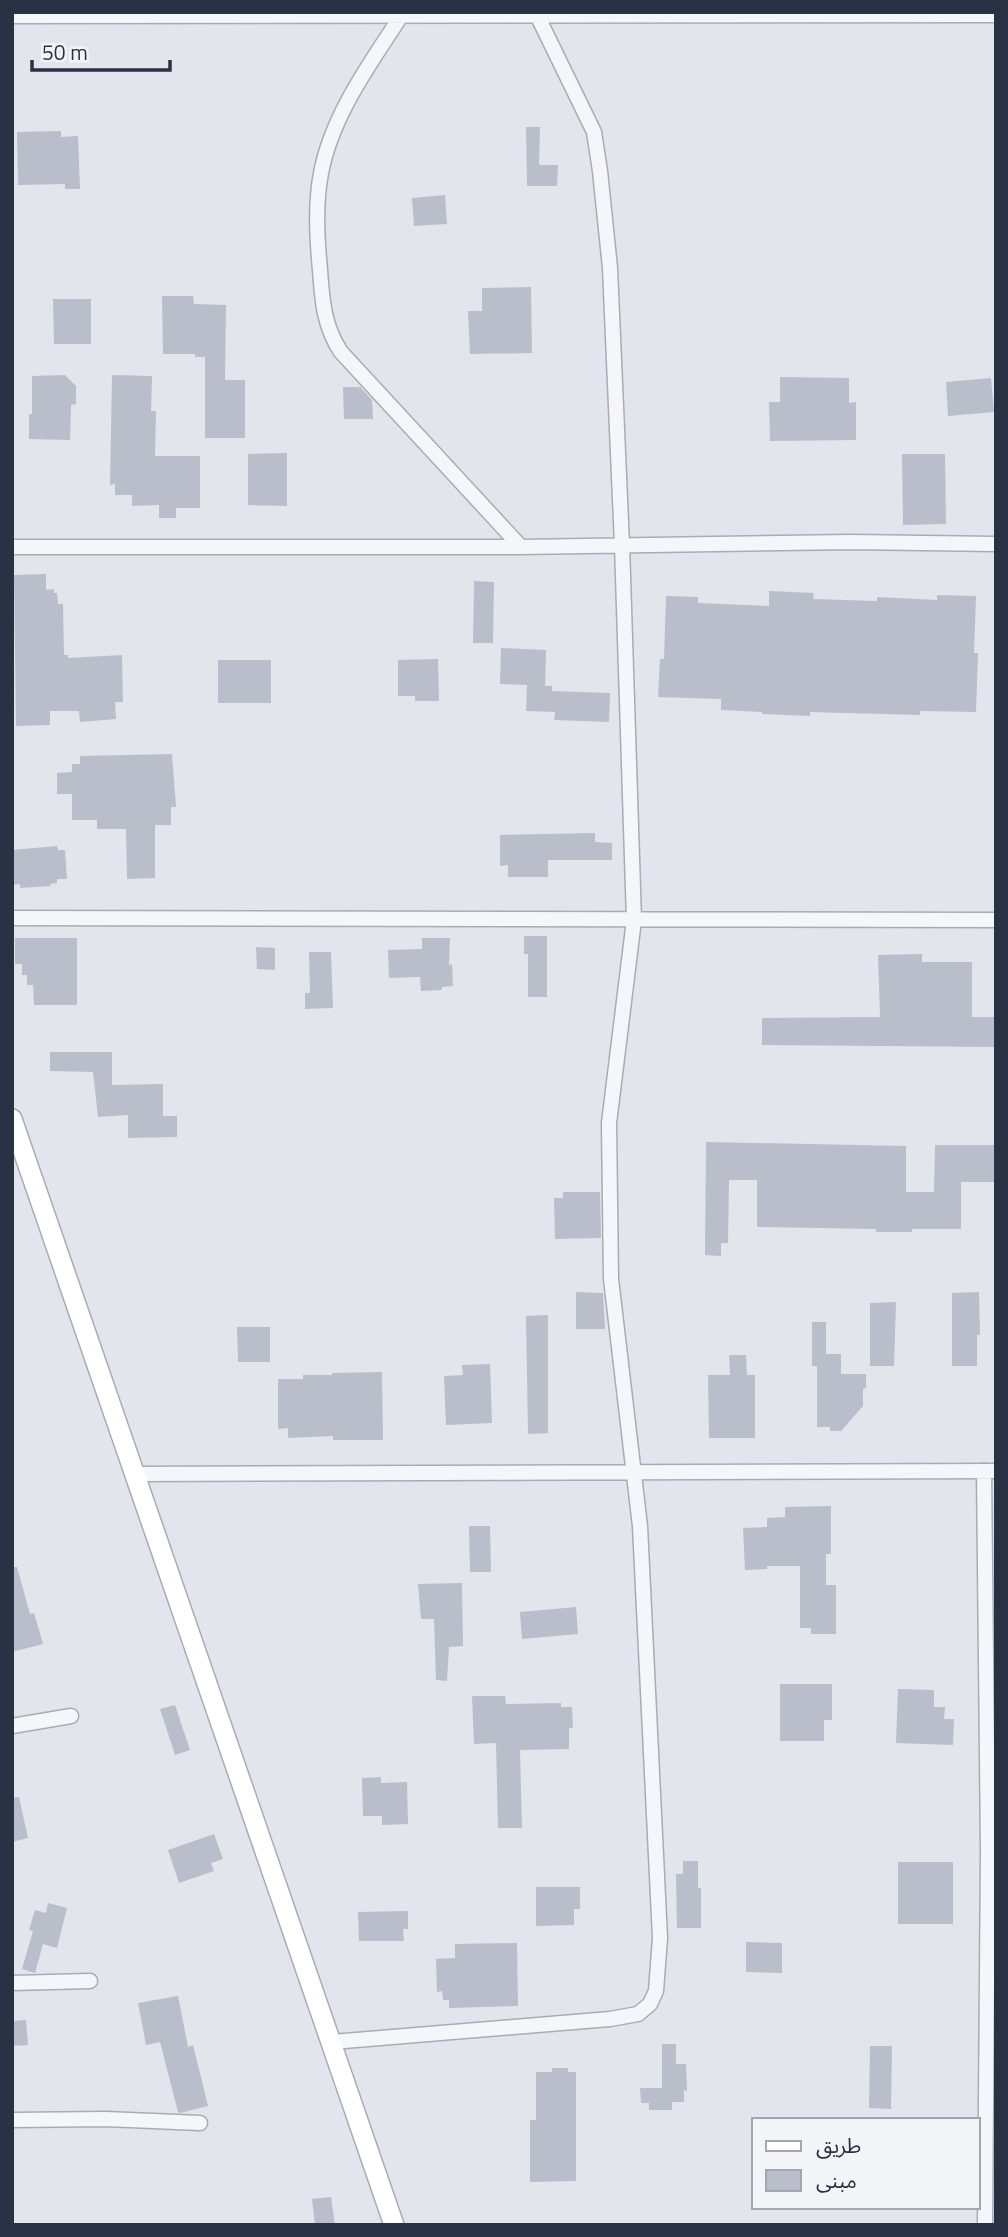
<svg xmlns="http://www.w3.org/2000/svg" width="1008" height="2237" font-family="'Titillium Web','Noto Sans Arabic',sans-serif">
<rect width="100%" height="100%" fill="#e2e5eb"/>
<!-- building -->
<path fill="#b9beca" d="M526,127H540L539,165H558L557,186H527Z
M61,131V137L78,136L80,189H65V184L18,185L17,132Z
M445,195L447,224L414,226L412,198Z
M531,287L532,353L470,354L468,311H482V288Z
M162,296H193L194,304L226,305L225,380H245V438H205V357H195V354H163Z
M53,299H91V344H54Z
M65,375L76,386V404L71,405L70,440L29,439V414H32V376Z
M112,375L152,376L151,411H156L155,456H200V508H176V518H159V505L132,506V495H115V484L110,485Z
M780,377L849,378V403L856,402V440L770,441L769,402H780Z
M991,378L994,412L948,416L946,382Z
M343,387H360L372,400L373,419H344Z
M287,453V506L248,505V454Z
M902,454H945L946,524L903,525Z
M46,574V590L54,589V593H57L58,604H63L64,655H68V658L122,655L123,702H115L116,719L80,722L79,711H50V725L16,726L14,575Z
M474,581L494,582L493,643H473Z
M769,591L814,593L813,599L877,601V597L937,600V595L976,596L974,653H978L976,712L920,711V715L810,712V716L762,714V712L721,710V699L658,697L660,659H664L666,596L698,597V603L769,606Z
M501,648L546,650L545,686H552V691L610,693L609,722L554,720L555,712L526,711L527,685L500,684Z
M438,659L439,701H415V696H398V660Z
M218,660H271V703H218Z
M172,754L176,807H171V825H155V878L127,879L126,829H97V820H72V794H57V773L72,772V764H80V756Z
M595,833V842L612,843V860H548V877H508V865L500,866V835Z
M57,846L58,850H65L67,879H57V883L50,884L51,886L20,888V884L12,885V850Z
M524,936H547V997H528V954H524Z
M15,938H77V1005H34L33,985H27V975H22V964H15Z
M422,938H450L449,965L452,964L453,986L442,987V990L421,991L420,977L389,978L388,950L422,949Z
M256,947L275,948V970L257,969Z
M309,952H331L333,1008L305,1009V993H310Z
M922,954V962H972V1017H996V1047L762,1045V1018L880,1017L878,955Z
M50,1052H112V1085L163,1084V1116H177V1137L128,1138V1115L98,1117L93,1072L50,1071Z
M706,1142L906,1146V1192H934L935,1145H996V1182H961V1229H912V1232H876V1229L757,1227V1180H729L728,1243H721V1256L705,1255Z
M563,1192H600L601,1238L555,1239L554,1198H563Z
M576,1292L603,1293L605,1329H576Z
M979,1292L980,1335H977V1366H952V1293Z
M896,1302L894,1366H870V1303Z
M548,1315V1433L528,1434L526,1316Z
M812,1322H826V1354H841V1374H866V1388L863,1389V1406L841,1431H830V1427H817V1366H812Z
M237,1327H270V1362H238Z
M729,1355H746L747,1375H755V1438H709L708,1375H730Z
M490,1364L492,1423L446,1425L444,1376L463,1375L462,1365Z
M382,1372L383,1440H333V1436L288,1438V1428L278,1429V1379H303V1375H332V1373Z
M831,1506V1554H826V1585H836V1634H811V1628H800V1566H767V1569L745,1570L743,1528L767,1527V1518L785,1517V1507Z
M469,1526H490L491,1572H470Z
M12,1567H17L30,1614L34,1613L43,1644L12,1652Z
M462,1583L463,1646L449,1647L447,1681L436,1680L434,1619H421L418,1584Z
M576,1607L578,1634L522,1639L520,1612Z
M780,1684H832V1720H824V1741H780Z
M898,1689L934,1690V1707H945L944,1719H954L953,1745L896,1743Z
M472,1696H505L506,1704L561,1703V1707H572L573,1728H569V1749L520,1750L522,1828H498L496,1743L474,1744Z
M175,1705L190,1750L175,1755L160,1709Z
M381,1777V1783L407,1782L408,1824L382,1825V1816H363L362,1778Z
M19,1797L28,1838L12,1842V1798Z
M214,1834L223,1859L211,1863L214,1871L179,1883L168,1850Z
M683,1861H698V1888H701V1928H677L676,1874H683Z
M898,1862H953V1924H898Z
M536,1887H580V1909H574V1925L536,1926Z
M48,1903L67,1908L57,1948L43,1944L35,1973L22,1969L33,1931L29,1930L35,1910L46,1913Z
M408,1911V1929H403L404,1941H359L358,1912Z
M746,1942L782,1943V1973L746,1972Z
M517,1943L518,2006L449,2008V2000H443L442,1991L437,1992L436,1959L455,1958V1944Z
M178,1996L188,2047L193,2045L208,2106L180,2113L178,2112L160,2042L146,2045L138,2003Z
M26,2020L28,2045L12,2046V2021Z
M662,2044H676V2064H686L687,2091L684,2090V2102H672V2110H649V2103H641L640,2088H662Z
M870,2046H892L891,2109L869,2108Z
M552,2068H568V2072H576V2181L530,2182V2120H536V2072H552Z
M331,2197L335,2225H315L312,2199Z"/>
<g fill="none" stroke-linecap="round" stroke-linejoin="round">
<!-- street casing -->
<g stroke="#a7acb6" stroke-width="17">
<path id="street" d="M12,16L996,15
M401,16C370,64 332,115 321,173C315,205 317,238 320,270C322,300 324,327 341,352L521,547
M12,547H521L851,542L996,544
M12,918L996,920
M984,1471L988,1852L985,2225
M135,1474L996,1471
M12,1726L71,1716
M12,1983L90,1981
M332,2042L610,2019L638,2014L650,2004L656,1991L660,1938L640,1526L611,1279L609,1123L634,920L622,545L610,268L600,171L594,132L537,15
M12,2120L106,2119L200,2123"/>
</g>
<!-- secondary casing -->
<g stroke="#a7acb6" stroke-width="22">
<path id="secondary" d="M12,1119L394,2225"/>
</g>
<!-- street -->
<use href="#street" stroke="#f5f6f9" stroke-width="14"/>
<!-- secondary -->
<use href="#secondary" stroke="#fff" stroke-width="19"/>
</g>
<!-- border -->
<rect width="1008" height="2237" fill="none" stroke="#293245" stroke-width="28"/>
<!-- legend -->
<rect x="752" y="2118" width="228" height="91" fill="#f2f4f8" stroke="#a2a6b0" stroke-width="2"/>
<rect x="766" y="2141" width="35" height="10" fill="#ffffff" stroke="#a2a6b0" stroke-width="2"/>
<text x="816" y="2153" font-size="21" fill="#293245">طريق</text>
<rect x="766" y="2170" width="35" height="21" fill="#b9beca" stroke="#a2a6b0" stroke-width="2"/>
<text x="816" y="2188" font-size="21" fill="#293245">مبنى</text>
<!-- scale -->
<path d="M32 60v10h138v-10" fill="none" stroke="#293245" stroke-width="3.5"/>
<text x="42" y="60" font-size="21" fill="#293245" stroke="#f2f4f8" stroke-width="5" paint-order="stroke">50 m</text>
</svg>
